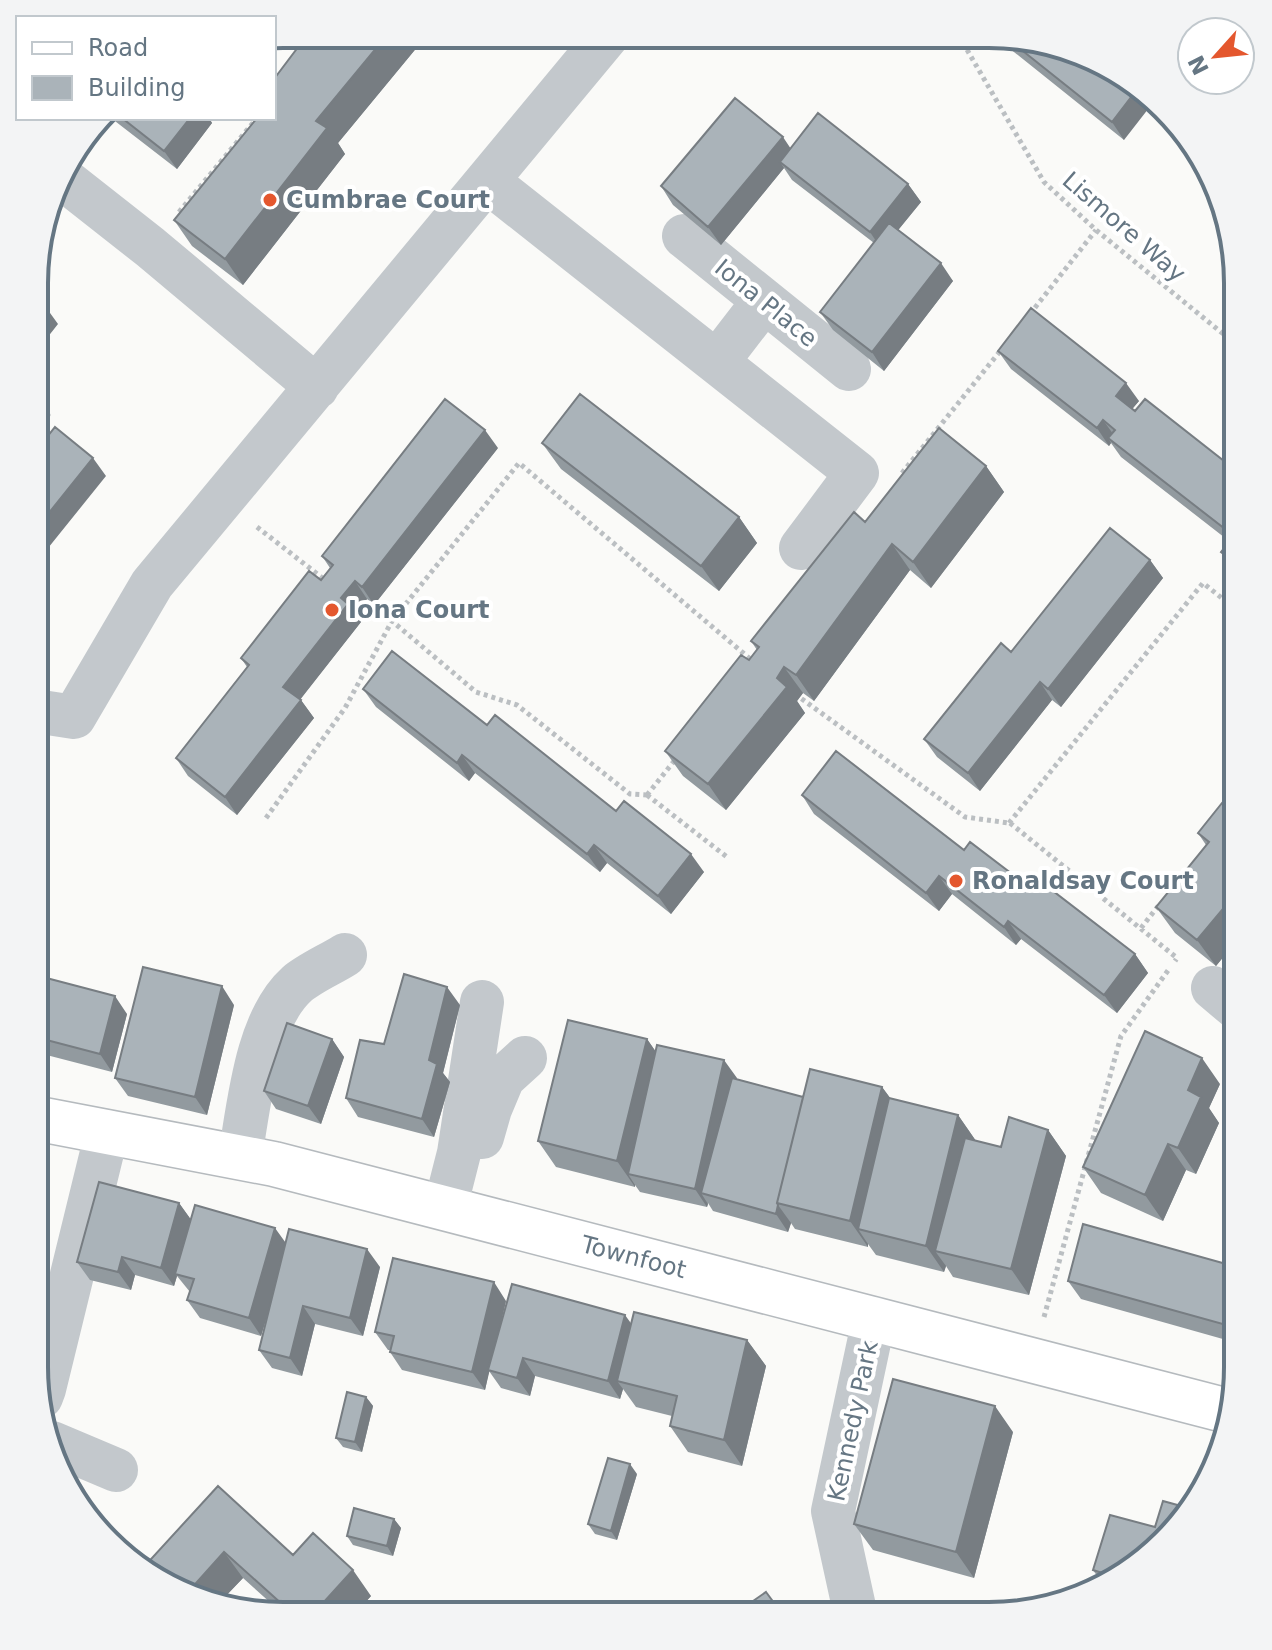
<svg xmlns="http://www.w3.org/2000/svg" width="1272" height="1650" font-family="'DejaVu Sans',sans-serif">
<rect width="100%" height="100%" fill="#fafaf8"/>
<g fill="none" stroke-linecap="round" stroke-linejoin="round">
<!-- major casing -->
<g stroke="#b5babe" stroke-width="47">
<g id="major">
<path id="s1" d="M34,1118L274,1164L1228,1411"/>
</g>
</g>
<!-- path -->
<path stroke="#bbbfc2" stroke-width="5" stroke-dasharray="4 4" stroke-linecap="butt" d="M959,36L1044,182L1096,230L1238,346
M179,212L257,118
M1030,314L1096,230
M36,430L48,415L36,406
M902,473L1001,350
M257,527L325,580
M355,603L369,614L392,621L476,692L517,705L630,794L647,795
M795,694L965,817L1009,823
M647,795L675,760
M647,795L727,857
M266,818L345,708L392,621L519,463L755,663
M1009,823L1203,583L1238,611
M1010,823L1177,958L1175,961
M1141,928L1159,905
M1044,1317L1121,1036L1169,969"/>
<!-- minor -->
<path stroke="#c3c8cc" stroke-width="44" d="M61,177L150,247L317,387
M487,181L857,473L801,548
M684,236L849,369
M717,362L764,301
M35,711L74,717L152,584L608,35
M1213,988L1238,1009
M482,1137L490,1109L503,1078L525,1058
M240,1157C249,1105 256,1021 297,984C310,973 331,964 345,955
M445,1208L459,1153L482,1002
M41,1397L44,1389L107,1132
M52,1443L116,1470
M856,1616L833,1511L874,1319"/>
<!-- major -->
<use href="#major" stroke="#fff" stroke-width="44"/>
</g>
<!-- wall -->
<path fill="#929a9f" d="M308,34H428L338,143L345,154L243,285L192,246L174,220L274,118Z
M998,36H1022L1128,76L1124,140L1004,44Z
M111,118H209L212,123L177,169Z
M790,148L908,184L921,202L898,230L953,281L884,371L833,330L820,312L874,243L792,180L784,168L721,245L673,205L661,186Z
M998,351L1139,401L1132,409L1238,472V573L1234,570L1221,552L1229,541L1121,457L1111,443L1109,446L1011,369Z
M542,443L739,517L757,543L719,591L561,469Z
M498,448L374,605L367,599L355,614L361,622L300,699L314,718L237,815L188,776L176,758L247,667L241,658L321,580L330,568L322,556Z
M986,466L1004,492L931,588L910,570L814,701L803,693L797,701L805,713L726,810L683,776L665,751L749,660L757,650L751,641L865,522Z
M1150,560L1163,578L1061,707L1052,700L980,791L937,757L924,739L1011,652Z
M363,689L487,725L616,811L704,872L671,914L607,863L600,872L475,773L469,781L376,707Z
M1238,783V939L1216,966L1175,933L1156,907L1206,845L1198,833Z
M802,795L964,850L1029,887L1135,954L1148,973L1117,1013L1021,939L1016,945L952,894L939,911L814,814Z
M35,975L127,1014L112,1072L35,1052Z
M234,1005L207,1115L128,1096L115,1078Z
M460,1005L443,1073L450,1082L434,1137L358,1117L346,1098L384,1044Z
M332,1039L344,1057L321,1124L276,1109L264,1091Z
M647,1039L656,1052L737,1079L803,1097L882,1087L891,1099L958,1115L976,1141L1001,1147L1048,1130L1066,1156L1029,1295L953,1277L946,1266L944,1272L876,1255L868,1244V1247L795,1229L791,1223L788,1232L713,1211L708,1203L707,1207L640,1192L635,1185V1187L556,1167L538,1141Z
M1220,1084L1209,1108L1219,1123L1196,1174L1186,1170L1163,1221L1101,1193L1083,1167Z
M179,1203L191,1220L380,1267L363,1336L315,1324L302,1376L272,1368L259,1350L269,1311L261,1336L200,1318L187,1300L190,1292L177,1276L174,1286L135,1275L131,1290L90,1280L77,1262Z
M1237,1267V1343L1081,1299L1068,1281Z
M506,1301L498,1336L632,1324L747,1340L766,1366L742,1466L688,1452L670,1426L672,1416L636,1407L623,1389L620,1399L535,1376L530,1396L501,1388L489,1371L485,1390L402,1370L390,1352V1350H388L375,1332Z
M366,1397L373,1406L362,1452L343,1447L336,1438Z
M1013,1432L974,1578L873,1550L854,1524Z
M637,1474L617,1540L595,1534L588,1524Z
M218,1486L293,1555L371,1596L355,1614H283L243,1578L220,1602L144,1574Z
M1192,1509L1104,1586L1093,1570L1155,1527Z
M394,1519L401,1528L393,1556L353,1545L347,1536Z"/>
<!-- shaded-wall -->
<path fill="#777d82" d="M388,34H428L338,143L345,154L243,285L225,259L316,121Z
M1138,88L1152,104L1124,140L1112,122Z
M190,118H209L212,123L177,169L164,151Z
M783,137L795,155L780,162L784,168L721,245L708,227Z
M908,184L921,202L882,250L870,232Z
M941,263L953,281L884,371L872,352Z
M45,306L58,324L36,352V317Z
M1126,383L1139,401L1128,414L1116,396Z
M1103,420L1116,438H1108L1111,443L1109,446L1097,428Z
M485,430L498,448L374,605L362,587Z
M93,458L106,476L36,563V529Z
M986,466L1004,492L931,588L913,562Z
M739,517L757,543L719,591L701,566Z
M892,544L910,570L814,701L796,675Z
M1150,560L1163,578L1061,707L1048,689Z
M355,581L367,599L355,614L361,622L296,705L283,687L341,598Z
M784,667L803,693L797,701L805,713L726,810L708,784Z
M1040,682L1052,700L980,791L968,773Z
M301,700L314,718L237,815L225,797Z
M462,755L475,773L469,781L457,763Z
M594,845L607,863L600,872L587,854Z
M691,854L704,872L671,914L658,896Z
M939,876L952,894L939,911L926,893Z
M1238,891V939L1216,966L1197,940Z
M1008,921L1021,939L1016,945L1004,927Z
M1135,954L1148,973L1117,1013L1104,995Z
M222,986L234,1005L207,1115L195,1097Z
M447,987L460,1005L443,1073L450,1082L434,1137L422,1119L429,1060Z
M115,996L127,1014L112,1072L100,1054Z
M332,1039L344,1057L321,1124L308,1106Z
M647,1039L665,1065L628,1174L635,1185V1187L617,1161Z
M1202,1058L1220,1084L1209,1108L1219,1123L1196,1174L1178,1148L1188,1090Z
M724,1060L737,1078L710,1195L701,1193L708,1204L707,1207L695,1189Z
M882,1087L901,1113L858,1229L868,1244V1247L850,1221Z
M958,1115L976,1141L935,1251L946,1266L944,1272L926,1246Z
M1048,1130L1066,1156L1029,1295L1011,1269Z
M1168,1144L1186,1170L1163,1221L1145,1195Z
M34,1196L37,1200L34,1213Z
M179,1203L192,1221L175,1274L177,1276L174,1286L161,1268Z
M778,1205L791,1223L788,1232L776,1214Z
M275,1228L288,1246L261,1336L249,1318Z
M367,1249L380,1267L363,1336L350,1318Z
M122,1257L135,1275L131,1290L118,1272Z
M494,1282L506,1301L485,1390L472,1372Z
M303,1306L315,1324L302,1376L290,1358Z
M625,1315L638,1333L617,1381L623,1389L620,1399L608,1381Z
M747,1340L766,1366L742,1466L724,1440Z
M523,1358L535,1376L530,1396L517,1378Z
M366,1397L373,1406L362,1452L355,1442Z
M995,1406L1013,1432L974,1578L956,1552Z
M630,1464L637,1474L617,1540L611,1531Z
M394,1519L401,1528L393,1556L387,1546Z
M224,1552L243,1578L220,1602L189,1591Z
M353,1570L371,1596L355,1614H313Z"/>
<!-- building -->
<path fill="#aab3b9" stroke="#777d82" stroke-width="2" d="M308,34H388L316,121L327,128L225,259L174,220L257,118H274V79Z
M1004,36H1022L1128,76L1138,88L1112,122Z
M735,98L783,137L708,227L661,186Z
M818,113L908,184L870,232L780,162Z
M122,118H190L164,151Z
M889,223L941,263L872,352L820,312Z
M36,299L45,306L36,317Z
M1031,308L1126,383L1116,396L1135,411L1145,399L1238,472V565L1221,552L1234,536L1108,438L1115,430L1103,420L1097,428L998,351Z
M580,394L739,517L701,566L542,443Z
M445,399L485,430L362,587L355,581L341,598L348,604L283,687L301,700L225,797L176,758L249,665L241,658L309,571L321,580L333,565L322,556Z
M55,427L93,458L36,529V451Z
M939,428L986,466L913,562L892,544L796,675L784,667L777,678L787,687L708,784L665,751L741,655L749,660L759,647L751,641L854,512L865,522Z
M1110,528L1150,560L1048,689L1040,682L968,773L924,739L1001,643L1011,652Z
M392,651L487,725L495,715L616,811L624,801L691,854L658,896L594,845L587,854L462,755L457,763L363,689Z
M836,751L964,850L970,842L1029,887L1036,878L1135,954L1104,995L1008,921L1004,927L939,876L926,893L802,795Z
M1238,783V891L1197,940L1156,907L1209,842L1198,833Z
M143,967L222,986L195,1097L115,1078Z
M404,974L447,987L429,1060L437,1064L422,1119L346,1098L360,1040L384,1044Z
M35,975L115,996L100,1054L35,1037Z
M568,1020L647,1039L617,1161L538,1141Z
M287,1023L332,1039L308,1106L264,1091Z
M1145,1031L1202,1058L1188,1090L1201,1097L1178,1148L1168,1144L1145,1195L1083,1167Z
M657,1045L724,1060L695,1189L628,1174Z
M810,1069L882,1087L850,1221L777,1203Z
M732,1078L803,1097L777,1203L778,1205L776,1214L701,1193Z
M889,1098L958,1115L926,1246L858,1229Z
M1009,1117L1048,1130L1011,1269L935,1251L965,1138L1001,1147Z
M99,1182L179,1203L161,1268L122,1257L118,1272L77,1262Z
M195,1205L275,1228L249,1318L187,1300L194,1279L175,1274Z
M1083,1224L1237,1267V1328L1068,1281Z
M289,1229L367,1249L350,1318L303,1306L290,1358L259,1350Z
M393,1258L494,1282L472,1372L390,1352L394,1336L375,1332Z
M512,1284L625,1315L608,1381L523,1358L517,1378L488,1370Z
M634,1312L747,1340L724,1440L670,1426L677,1396L617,1381Z
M893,1379L995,1406L956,1552L854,1524Z
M347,1392L366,1397L355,1442L336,1438Z
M608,1458L630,1464L611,1531L588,1524Z
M218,1486L293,1555L313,1533L353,1570L313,1614H293L224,1552L189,1591L144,1574L141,1570Z
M1163,1501L1192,1509L1115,1577L1093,1570L1110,1515L1155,1527Z
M354,1508L394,1519L387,1546L347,1536Z
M766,1592L783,1615H733Z"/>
<!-- markers -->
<g fill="#e4572e" stroke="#fff" stroke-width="3">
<circle cx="270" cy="200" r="8"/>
<circle cx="332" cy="610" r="8"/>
<circle cx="956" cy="881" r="8"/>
</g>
<g text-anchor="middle" stroke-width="8" stroke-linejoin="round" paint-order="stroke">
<!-- poi labels -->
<g font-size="24" font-weight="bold" fill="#657683" stroke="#fff" text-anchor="start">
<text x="286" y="208">Cumbrae Court</text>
<text x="348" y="618">Iona Court</text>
<text x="972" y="889">Ronaldsay Court</text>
</g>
<!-- street labels -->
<g font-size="24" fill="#657683" stroke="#fff">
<text transform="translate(1124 227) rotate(41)" y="8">Lismore Way</text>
<text transform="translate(766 303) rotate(39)" y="8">Iona Place</text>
<text dy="8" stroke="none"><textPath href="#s1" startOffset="616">Townfoot</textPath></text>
<text transform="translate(853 1421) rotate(-78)" y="8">Kennedy Park</text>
</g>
</g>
<!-- crop -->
<path d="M0 0H1272V1650H0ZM283 48H989A235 235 0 0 1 1224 283V1367A235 235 0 0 1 989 1602H283A235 235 0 0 1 48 1367V283A235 235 0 0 1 283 48Z" fill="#f3f4f5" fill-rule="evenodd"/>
<path fill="none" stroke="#657683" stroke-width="4" d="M283 48H989A235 235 0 0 1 1224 283V1367A235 235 0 0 1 989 1602H283A235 235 0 0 1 48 1367V283A235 235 0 0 1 283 48Z"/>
<!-- legend -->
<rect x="16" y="16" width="260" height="104" fill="#ffffff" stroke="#c1c8cd" stroke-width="2"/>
<rect x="32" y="42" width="40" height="12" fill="#ffffff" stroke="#c1c8cd" stroke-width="2"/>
<text x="88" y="56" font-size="24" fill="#657683">Road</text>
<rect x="32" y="76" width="40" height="24" fill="#aab3b9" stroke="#c1c8cd" stroke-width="2"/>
<text x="88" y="96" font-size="24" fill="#657683">Building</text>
<!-- north arrow -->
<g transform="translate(1216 56) rotate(243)"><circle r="38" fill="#ffffff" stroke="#c1c8cd" stroke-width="2"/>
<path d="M0-6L14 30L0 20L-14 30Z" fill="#e4572e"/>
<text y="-12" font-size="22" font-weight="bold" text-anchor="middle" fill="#657683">N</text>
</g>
</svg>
